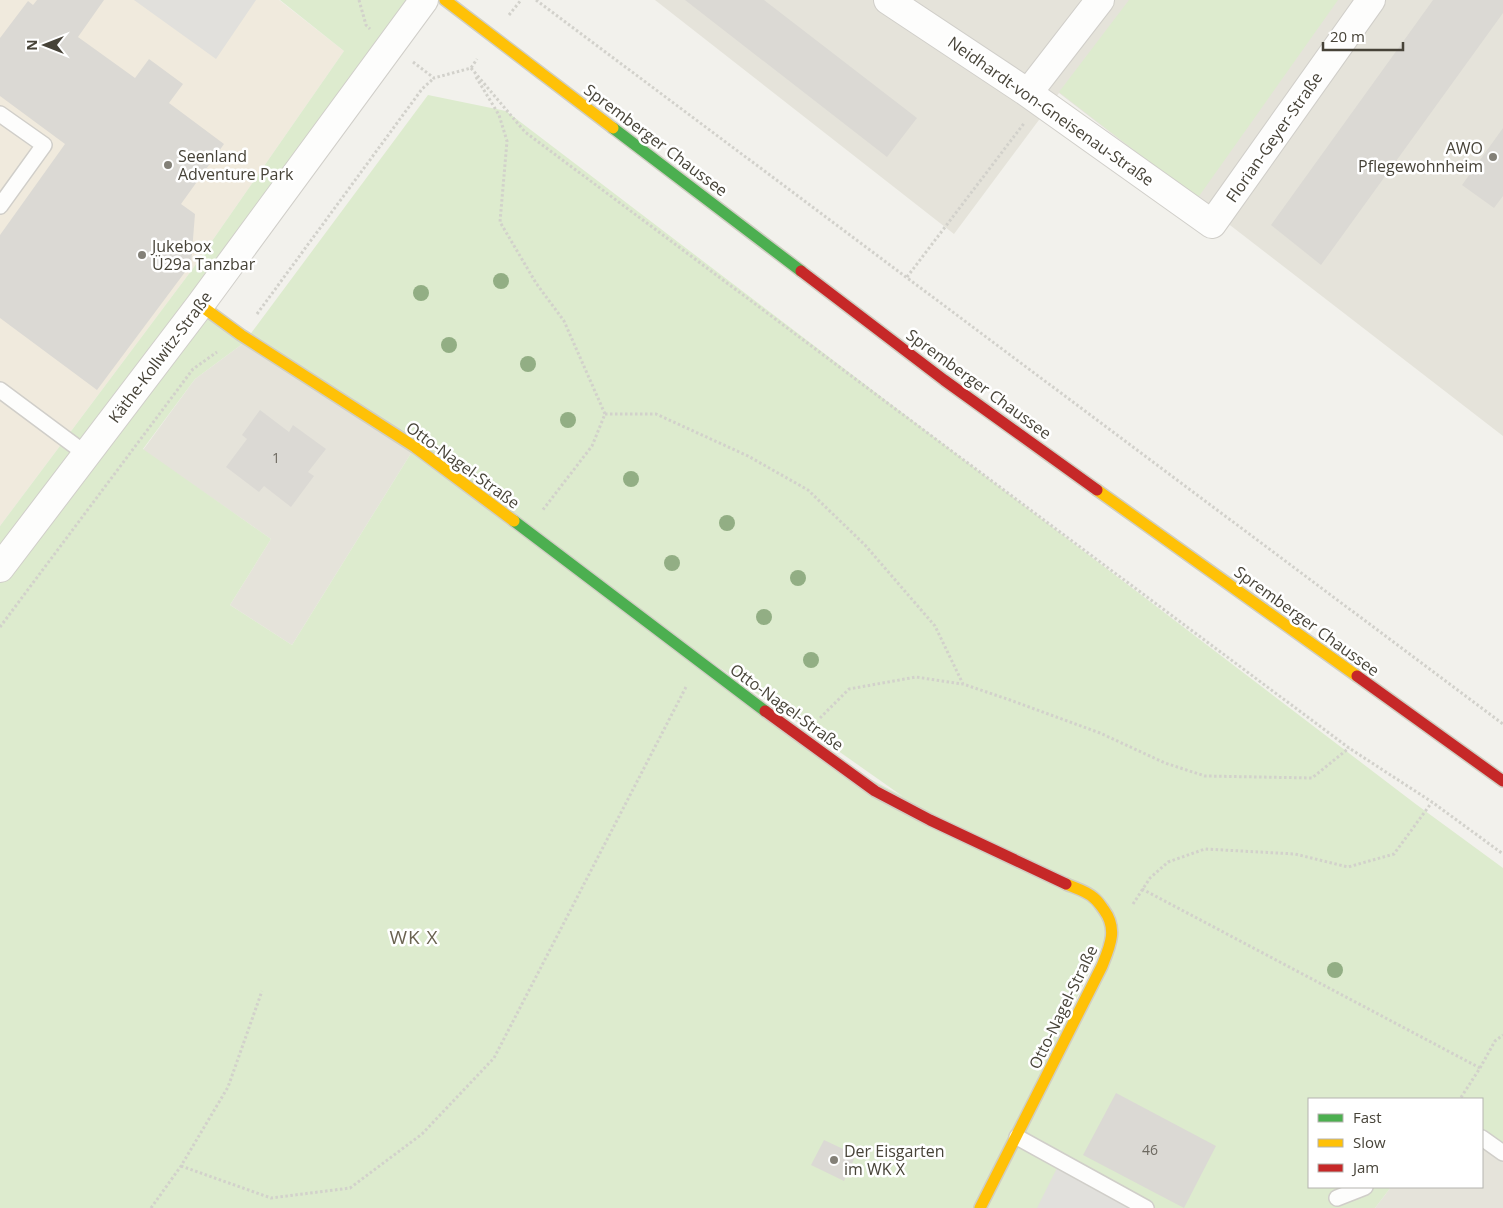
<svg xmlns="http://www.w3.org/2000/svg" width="1503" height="1208" font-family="'Open Sans',sans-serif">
<rect width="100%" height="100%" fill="#f2f1ec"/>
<!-- residential -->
<path fill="#e5e3da" d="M655,0H1503V436L1059,93L954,234Z
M245,342L413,450L292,645L230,605L271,539L143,450L195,379Z
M1482,1145L1503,1156V1208H1375L1391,1187H1482Z"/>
<!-- commercial -->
<path fill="#f0eadd" d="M0,0H279L344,51L194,267L0,526Z"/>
<!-- green -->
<path fill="#ddebce" d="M280,0H420L0,566V526L194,267L344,51Z
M1129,0H1338L1197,199L1059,92Z
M428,95L506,111L1417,805L1503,868V1156L1482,1145V1099H1309V1187H1391L1375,1208H983L1114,925L932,817L249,336Z
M200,308L245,342L195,379L143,449L271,539L230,605L292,645L413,450L801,742L1093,898L1112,925L976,1208H0V573Z"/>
<!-- parking -->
<path fill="#e1e0dc" d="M134,0H256L216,59Z
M1060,1162L1151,1208H1037Z"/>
<!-- building -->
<path fill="#dbd9d4" d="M37,0H104L78,37L135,78L149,59L183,84L169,103L224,144L181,204L195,214L191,264L97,390L0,318V235L65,144L0,96V38L28,1L33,5Z
M685,0H764L917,118L887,157Z
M1433,0H1503V13L1321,265L1271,225Z
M1503,128V196L1494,208L1462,185Z
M260,410L289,432L293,425L326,449L308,472L314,476L291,507L264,486L259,492L226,467L247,439L242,435Z
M1116,1093L1216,1146L1184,1208L1083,1155Z
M824,1140L856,1155L844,1181L811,1165Z"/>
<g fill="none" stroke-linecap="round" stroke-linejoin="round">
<!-- lane casing -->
<g stroke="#d0cec9" stroke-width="18">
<path id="lane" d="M0,114L44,145L0,206
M0,390L86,454
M1017,1137L1146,1208
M1482,1138L1503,1153
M1337,1198L1365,1187"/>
</g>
<!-- street casing -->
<g stroke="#d0cec9" stroke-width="30">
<path id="street" d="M888,0L1028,93L1212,224L1371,0
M1028,93L1100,0
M0,568L200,305L424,0"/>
</g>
<!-- fast casing -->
<g stroke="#d0cec3" stroke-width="14">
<path id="fast" d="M613,128L801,271
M514,521L765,711"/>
</g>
<!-- slow casing -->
<g stroke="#d0cec3" stroke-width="14">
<path id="slow" d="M445,0L613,128
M200,305L241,335L415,447L514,521
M1097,490L1357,676
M980,1208L1102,966C1110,946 1118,929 1104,910C1101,906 1098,901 1094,898C1087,891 1075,888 1066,884"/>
</g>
<!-- jam casing -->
<g stroke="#d0cec3" stroke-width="14">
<path id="jam" d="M801,271L944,380L1097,490
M1357,676L1503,781
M765,711L875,791L930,820L1066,884"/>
</g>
<!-- path -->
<path stroke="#d2d1cb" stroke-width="3" stroke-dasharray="2.5 2.5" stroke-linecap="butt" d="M359,0L366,25L370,29
M536,0L1503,724
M509,15L521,0
M413,62L434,78L471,68L477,59
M471,68L525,132L1349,748L1432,802L1503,854
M476,77L499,115L507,141L500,222L536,283L564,321L605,414L592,446L542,511
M907,277L1025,122
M257,314L422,89L434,78
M605,414H656L748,456L808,490L865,545L935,626L963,684L1010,700L1100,733L1165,763L1205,776L1312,778L1349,748
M0,627L193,369L217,352
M820,718L849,689L916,677L962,684
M1142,889L1480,1068L1460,1099
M1133,904L1150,878L1168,862L1205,849L1295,854L1348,867L1394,854L1432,802
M1480,1068L1495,1041L1503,1035
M181,1166L271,1198L350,1188L422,1134L494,1058L687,685
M151,1208L181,1166L228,1087L262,991"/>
<!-- lane -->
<use href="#lane" stroke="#fdfdfc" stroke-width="15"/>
<!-- street -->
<use href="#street" stroke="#fdfdfc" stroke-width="28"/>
<!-- fast -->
<use href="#fast" stroke="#4caf50" stroke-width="11"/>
<!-- slow -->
<use href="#slow" stroke="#ffc107" stroke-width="11"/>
<!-- jam -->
<use href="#jam" stroke="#c62828" stroke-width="11"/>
</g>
<!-- trees -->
<g fill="#92ae84">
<circle cx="501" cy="281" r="8"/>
<circle cx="421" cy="293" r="8"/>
<circle cx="449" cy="345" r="8"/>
<circle cx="528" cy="364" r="8"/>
<circle cx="568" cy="420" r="8"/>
<circle cx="631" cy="479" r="8"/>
<circle cx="727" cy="523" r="8"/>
<circle cx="672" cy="563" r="8"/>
<circle cx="798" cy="578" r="8"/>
<circle cx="764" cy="617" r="8"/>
<circle cx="811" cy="660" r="8"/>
<circle cx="1335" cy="970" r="8"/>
</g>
<!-- markers -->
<g fill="#838077" stroke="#fff" stroke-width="2">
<circle cx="1493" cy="157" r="5"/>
<circle cx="168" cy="165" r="5"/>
<circle cx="142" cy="255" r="5"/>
<circle cx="834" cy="1160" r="5"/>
</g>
<g text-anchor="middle" stroke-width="5" stroke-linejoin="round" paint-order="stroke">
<!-- number labels -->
<g font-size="14" fill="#6d6960">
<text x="276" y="463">1</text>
<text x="1150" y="1155">46</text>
</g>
<!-- street labels -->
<g font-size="16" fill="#474338" stroke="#fff">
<text transform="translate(1051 111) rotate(35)" y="6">Neidhardt-von-Gneisenau-Straße</text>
<text transform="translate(1274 137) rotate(-55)" y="6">Florian-Geyer-Straße</text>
<text transform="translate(656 140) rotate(37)" y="6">Spremberger Chaussee</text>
<text transform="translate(160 357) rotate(-53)" y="6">Käthe-Kollwitz-Straße</text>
<text transform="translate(979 384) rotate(36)" y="6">Spremberger Chaussee</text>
<text transform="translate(463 465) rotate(36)" y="6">Otto-Nagel-Straße</text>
<text transform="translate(1307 621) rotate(36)" y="6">Spremberger Chaussee</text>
<text transform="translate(787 707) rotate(36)" y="6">Otto-Nagel-Straße</text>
<text transform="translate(1063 1007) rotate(-64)" y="6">Otto-Nagel-Straße</text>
</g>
<!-- poi labels -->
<g font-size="16" fill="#474338" stroke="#fff" text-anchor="start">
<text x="1483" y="154" text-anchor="end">AWO<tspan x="1483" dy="18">Pflegewohnheim</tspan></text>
<text x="178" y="162">Seenland<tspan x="178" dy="18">Adventure Park</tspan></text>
<text x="152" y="252">Jukebox<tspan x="152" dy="18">Ü29a Tanzbar</tspan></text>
<text x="844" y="1157">Der Eisgarten<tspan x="844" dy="18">im WK X</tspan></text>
</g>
<!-- quarter labels -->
<g font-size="19" letter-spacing="1" fill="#6a6250" stroke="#fff">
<text x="414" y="944">WK X</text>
</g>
</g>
<!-- legend -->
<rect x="1308" y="1098" width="175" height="90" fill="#ffffff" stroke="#b5b4af"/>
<rect x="1318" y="1114" width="25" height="8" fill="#4caf50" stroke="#b5b4af"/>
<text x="1353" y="1123" font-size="15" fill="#474338">Fast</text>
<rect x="1318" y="1139" width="25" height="8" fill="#ffc107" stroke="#b5b4af"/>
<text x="1353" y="1148" font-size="15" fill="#474338">Slow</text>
<rect x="1318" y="1164" width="25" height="8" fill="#c62828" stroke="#b5b4af"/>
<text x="1353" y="1173" font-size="15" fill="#474338">Jam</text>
<!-- north arrow -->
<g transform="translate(45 45) rotate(270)" stroke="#ffffff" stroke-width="4" paint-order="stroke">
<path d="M0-4L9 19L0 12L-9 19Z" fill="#474338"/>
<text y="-8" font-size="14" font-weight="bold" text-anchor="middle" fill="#474338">N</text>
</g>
<!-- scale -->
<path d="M1323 42v8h80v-8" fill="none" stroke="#474338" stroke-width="2.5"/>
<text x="1330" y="42" font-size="15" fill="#474338" stroke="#ffffff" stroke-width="4" paint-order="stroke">20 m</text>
</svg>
